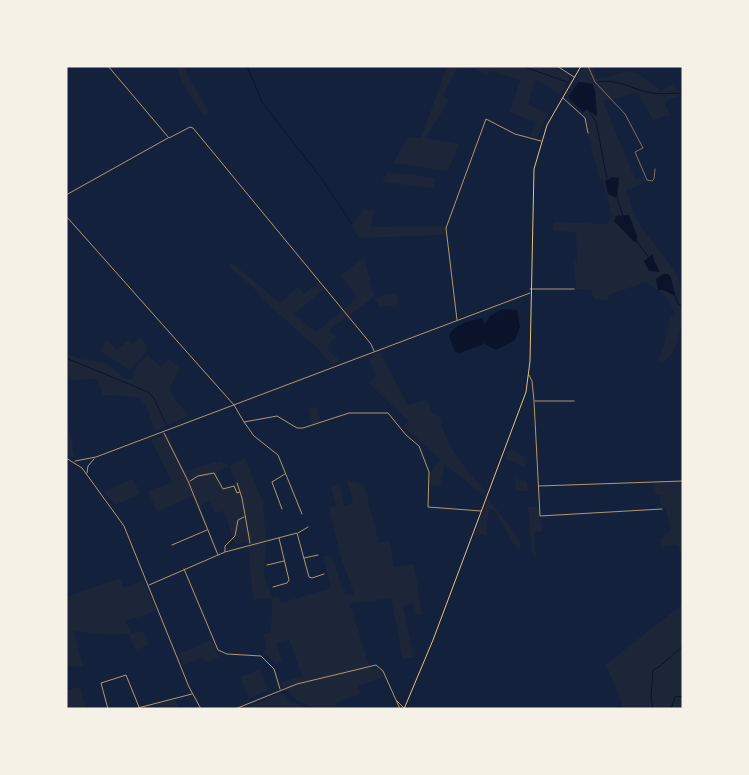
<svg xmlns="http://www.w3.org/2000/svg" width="749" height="775" font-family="'PT Sans Narrow',sans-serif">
<rect width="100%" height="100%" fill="#14213d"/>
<!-- green -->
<path fill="#1d2539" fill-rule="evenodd" d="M177,66H184C189,84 203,96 208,113L205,117L182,83Z
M447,66H458L443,95L449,101L425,138L459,144L448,171L393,163L408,137L421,138Z
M462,66H554L571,76L560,94L535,79L528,104L547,114L537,138L531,136L535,122L510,112L520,80L489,71L487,76C477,71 475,66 463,69Z
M583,66L592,67L596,78C608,80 616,72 627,72C641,72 651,82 660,91L672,85L677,90L683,92V95L667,100L665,103L670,115L653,120L638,93L603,101L635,179L644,176V184L626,190C630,200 632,211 637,219C662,262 694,272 680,331C676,345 675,355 661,362L659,359L665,343L670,318L676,314L665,296L646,282L608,295L609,301L594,299L591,290L576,289L574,262H577L576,232L554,231V222L607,224L612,216L602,178H599L583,112L587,109L596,116L595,91L592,84L579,82V74ZM619,215H625L637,236L633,242L620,227ZM671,278L676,294L675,296L664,290Z
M388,172L435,178L433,188L382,182Z
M363,209L374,211L371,227L444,226L445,235L359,238L352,226Z
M364,257L374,297L396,294L398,304L380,308L374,297L329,330L336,337L328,345L329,351L339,360L332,365L317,348L271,307L252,286L229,267L232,263L280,303L298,287L304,294L319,282L324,289L294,314L316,332L357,298L341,275Z
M140,337L146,344L148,350L130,370L100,351L105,346L102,344L106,339L117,350L128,340L133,344Z
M380,352L408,405L427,400L432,413L440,417C445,447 467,470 487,493L486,498L445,464L440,486L429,485L430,473L440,459L404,427L408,421L369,383L376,376L368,357Z
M66,353L81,359L106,363L127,380L134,378L133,371L147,355L161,367L168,359L181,369C162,393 173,395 189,416L155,431C142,391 144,398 103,395L97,379L66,380Z
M317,407L320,422L313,425L308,408Z
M67,418L75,457L66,455Z
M167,434L185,471L220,461L229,466L245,458L263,502L266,541L264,575L272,598L279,596L281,603L331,588L323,557L331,555L345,595L354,594L340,554L329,508L336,506L331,486L339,484L344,506L353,503L347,480L364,484L379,543L389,540L394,567L414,564L422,614L416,615L413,602L403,607L414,657L403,659L391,598L350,604L370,669L378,668L383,677L358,686L361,694L337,702L335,709C312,709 293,704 281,682L302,676L289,639L276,643L282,661L276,664L264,653L266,644L263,634L271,632L272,598L253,600L248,544L244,542L235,545L224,511L214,513L210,501L200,506L218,552L225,551L218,555L192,496L157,512L148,491L172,482L151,440ZM229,466L236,483L222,488L217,472Z
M509,449L525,457L526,468L505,459Z
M515,478L527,483L528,491H516Z
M133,479L141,494L114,505L104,491Z
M683,480V555L677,545L662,546L660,539L671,530L665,507H661L660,495H654L653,481Z
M488,499L511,528L521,544L519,551L495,512L489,508L486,534L474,535Z
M528,507H538L543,531L534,532L536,560L531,550Z
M120,578L123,588L143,580L156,611L126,621L131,634L144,631L149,645L135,650L129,634L109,635L74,631L83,666L66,667V597Z
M683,604V709H624L606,664Z
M211,640L219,657L207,662L201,657L183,666L179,654Z
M260,669L268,690L249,698L240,677Z
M80,687L86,709H66V690Z
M282,693L291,702L309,709H242Z
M175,699L179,707L160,709L157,703Z"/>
<!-- water -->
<path fill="#0b132b" d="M579,82L592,84L595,91L597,116L587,109L583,112L568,97Z
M613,177L619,178L617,198L608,194L605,181Z
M629,215L637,236L636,243L614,221L616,216Z
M653,254L654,260L660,272L649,271L644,261Z
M663,274H668L671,278L675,296L664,290H658L656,279Z
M503,309L517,310L520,327L515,340L496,350L485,344L484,339V344L460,353L455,352L449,336C453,325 471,320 482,318L485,325L490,316Z"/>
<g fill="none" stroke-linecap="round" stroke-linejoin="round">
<!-- stream -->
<path stroke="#0b132b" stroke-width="1" d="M247,66L262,102L321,178L352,224
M522,66L567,82
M598,82C618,78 633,90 652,93C663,95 672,92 683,94
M587,108L596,122L607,179
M617,198L623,216
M635,239L649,258
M675,296L678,304L683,307
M66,358L148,392L153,397L167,426
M653,709L651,695L653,670L659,667L683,646
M671,709L675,697L683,696"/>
<!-- path -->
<path stroke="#e5c07b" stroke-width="0.5" d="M588,66L595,82L625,114L643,148L635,152L647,180L652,181L654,179L655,169"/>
<!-- minor -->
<path stroke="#b1986c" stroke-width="1" d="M108,66L169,138L190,127L193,128L371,344L374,351
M557,66L574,77
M563,98L585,118L588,133
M66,195L168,138
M66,216L234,405L244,422L277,416L297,428H303L349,413H388L406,435L419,446L429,472L428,507L481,511
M530,289H574
M457,320L446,228L486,119L515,134L541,141
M529,375L532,381L534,401L540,516L662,509
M535,401H574
M244,422L254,436L278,455L302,514
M164,433L188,481L218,555
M190,481L198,476L214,473L223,489L234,486L237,493L240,492
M237,483L242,498L250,543
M539,486L683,481
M282,509L272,482L285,474
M298,533L308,527
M172,545L207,530
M225,552L297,533L309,577L312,578L324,574
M304,558L318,555
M267,565L284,561
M184,569L218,650L227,654L261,656L274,669L280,689
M149,585L225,552V546L235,536L238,520L244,517
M273,587L287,583L289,580L279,538
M397,701L404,708
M108,709L101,683L126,675L139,707
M134,709L192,694
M235,709L297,684L376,665L383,671L400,709"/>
<!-- tertiary -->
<path stroke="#b1986c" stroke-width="1" d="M66,458L82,468L124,526L189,687L201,709
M75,461L96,457L530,293
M87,473L88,466L94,459"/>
<!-- secondary -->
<path stroke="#e5c07b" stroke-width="1" d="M404,709L433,640L526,392L530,361L534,169L547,125L581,66"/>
</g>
<!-- border -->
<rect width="749" height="775" fill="none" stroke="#f6f1e7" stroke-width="135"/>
</svg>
